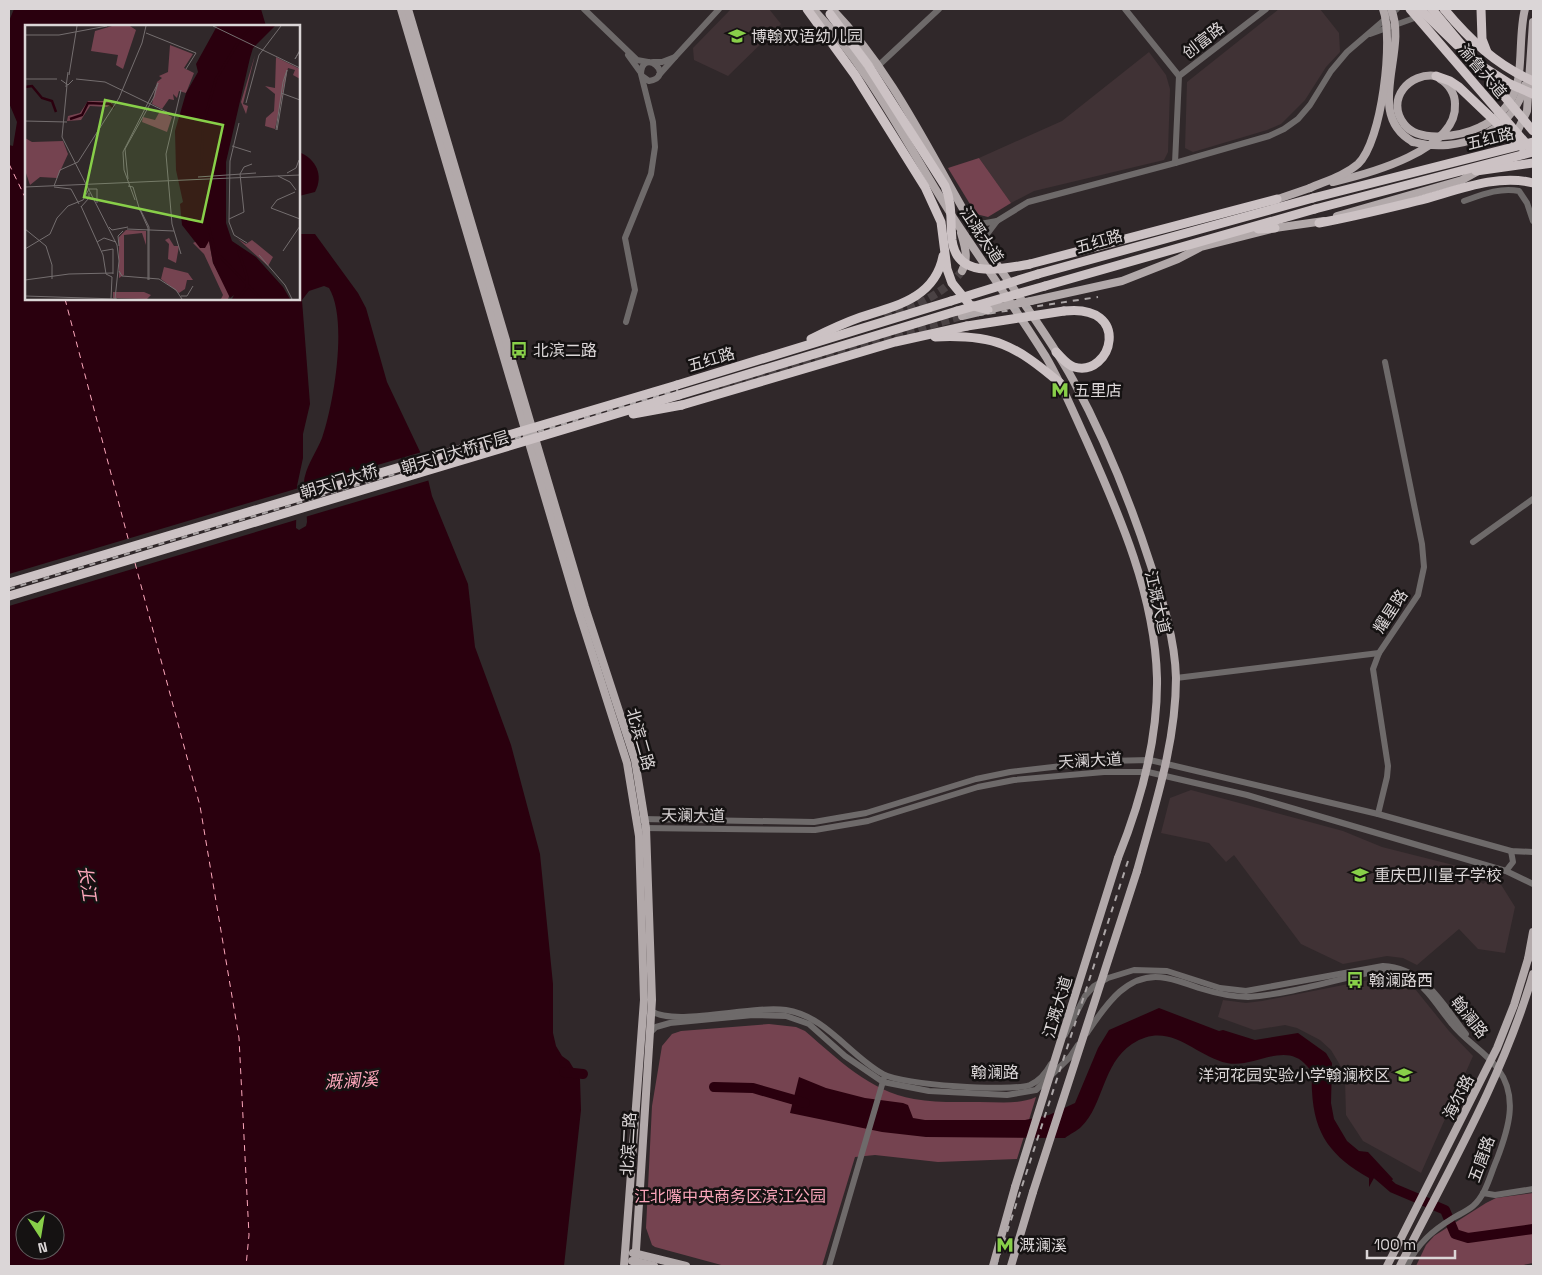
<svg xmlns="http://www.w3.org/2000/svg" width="1542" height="1275" font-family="'Space Grotesk','Noto Sans SC',sans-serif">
<rect width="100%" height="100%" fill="#30282a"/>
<g fill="#403235">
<polygon points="731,9 769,9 781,24 728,76 694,60 693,48"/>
<polygon points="1279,9 1320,9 1339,33 1340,52 1326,67 1305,100 1281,124 1267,130 1193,152 1185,148 1187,82"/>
<polygon points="1149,52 1166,75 1170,89 1168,152 1164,160 1034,191 1011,203 979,158 1062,121"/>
<polygon points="1191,790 1343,831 1382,847 1465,868 1483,884 1487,881 1500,883 1515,907 1505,953 1478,949 1459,929 1417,965 1403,958 1387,956 1343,964 1301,944 1234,855 1226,862 1209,843 1161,833 1170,798"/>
<polygon points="1384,977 1399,978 1411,984 1449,1031 1473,1056 1421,1173 1363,1141 1346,1115 1345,1080 1343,1070 1331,1050 1320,1040 1297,1028 1285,1025 1254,1030 1218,1017 1223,1000 1246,1003 1262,1001"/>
</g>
<g fill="#754350">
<polygon points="979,158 1011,203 988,217 976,214 948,168"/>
<path d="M769,1024L796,1027L805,1031C838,1059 869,1091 914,1099C935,1103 957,1102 979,1102C998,1102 1018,1105 1036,1097L1017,1159L938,1162L875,1155L855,1157L822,1266H725L655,1247L652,1245L646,1228L652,1106L662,1046L672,1034L681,1031Z"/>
<polygon points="1533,1193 1533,1263 1518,1266 1416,1266 1426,1245 1434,1236 1486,1203 1496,1198"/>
</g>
<g fill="#2a000e" fill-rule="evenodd">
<path d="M14,9H261L266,26H26V299H299V234H315L358,293L366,308L387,382L423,458L432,496L468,584L475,647L511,745L540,854L553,984V1033L556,1046L562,1056L569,1061L580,1079L581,1110L564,1266H9V145L13,146L17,122L9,103V21ZM324,286L329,288C348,319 334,403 322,438C317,451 308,463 305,476C302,484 307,511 307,522L306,526L299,530L296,528L297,486L303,458V434L310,404L302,300L309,291ZM25,1220H55V1250H25Z"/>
<path d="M299,152C316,159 324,175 315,192L299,196Z"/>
<path d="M1159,1008L1219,1031L1223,1030L1255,1040L1298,1033L1326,1053L1332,1063L1331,1103L1334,1119L1347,1141L1359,1151L1368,1152L1393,1179L1387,1187L1374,1178L1369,1187V1178C1332,1157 1314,1135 1312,1091C1311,1082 1314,1073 1307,1066C1285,1040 1254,1069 1227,1063C1194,1056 1170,1019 1132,1044C1102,1064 1104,1105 1081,1127C1077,1131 1070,1134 1065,1138L926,1137L882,1132L790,1113L799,1077L826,1088L865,1098L903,1103L908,1105L913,1118L925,1120H1025L1049,1115L1075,1103L1098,1048L1109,1030Z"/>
</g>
<g fill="#30282a">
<polygon points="422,452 430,480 305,517 302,487"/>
<polygon points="299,488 299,519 9,606 9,574"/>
</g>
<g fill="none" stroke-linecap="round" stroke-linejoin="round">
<g stroke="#2a000e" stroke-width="10">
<polyline points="564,1072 583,1074"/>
<polyline points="714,1087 753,1088 805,1103"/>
<polyline points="1378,1175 1393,1188 1445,1210 1455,1234 1468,1238 1533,1229"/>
</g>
<g stroke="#fca7bb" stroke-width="1" stroke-dasharray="6 5" stroke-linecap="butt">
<polyline points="9,164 26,199"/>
<polyline points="65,299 129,542"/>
<polyline points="135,563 200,806 239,1038 249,1235 246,1266"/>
</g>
<g stroke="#4a4244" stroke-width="8" stroke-dasharray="8 4" stroke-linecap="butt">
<path d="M885,317C912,308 944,294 962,271"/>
<polyline points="711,390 962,316"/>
</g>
<g stroke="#6e6a6a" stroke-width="6">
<polyline points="584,9 637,60 648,62"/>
<polyline points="1125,9 1179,76"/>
<polyline points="1370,34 1420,16"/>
<polyline points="628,55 641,73"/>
<polyline points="675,57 719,9"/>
<polyline points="653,62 662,62 675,57 659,75"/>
<polyline points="878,66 939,9"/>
<polyline points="1175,163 1179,76 1266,9"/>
<path d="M1464,201C1481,195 1500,187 1519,191L1527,203L1533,221"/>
<polyline points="969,215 980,224 997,221 982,241"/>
<polyline points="997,221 1028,202 1175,163 1269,136 1284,129 1298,119 1310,105 1331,71 1347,52 1397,9"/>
<path d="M626,322L635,290L625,238L651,174L655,147L653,122L641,74C642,46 677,76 649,81L642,76"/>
<polyline points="1473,542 1533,499"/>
<polyline points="1176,678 1379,653"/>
<polyline points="1378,814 1387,777 1388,766 1373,669 1379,653 1418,595 1424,567 1422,544 1385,362"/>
<polyline points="641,819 814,822 866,813 976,779 1010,772 1105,761 1150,760 1378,814 1511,851 1533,852"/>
<polyline points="642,828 815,830 868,821 978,787 1014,780 1104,772 1148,772 1247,795 1506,871 1533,884"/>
<polyline points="1506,871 1513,862 1511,851"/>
<path d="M651,1011C676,1027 751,1005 786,1010C826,1016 849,1055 883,1074C902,1085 1010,1092 1030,1085C1040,1081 1046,1073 1051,1064"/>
<path d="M1087,1033C1105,1006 1128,970 1166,978C1177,980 1188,984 1199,988C1215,993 1231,997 1248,997C1289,994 1331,981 1372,972C1417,967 1427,993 1452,1024C1465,1041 1486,1052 1498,1069C1519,1097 1508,1130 1497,1159C1490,1175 1486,1195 1473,1206C1467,1211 1460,1214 1453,1218C1432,1231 1418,1243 1407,1266"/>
<polyline points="649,1034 656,1027 670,1023 753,1015 786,1016 809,1024 845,1056 883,1082 929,1091 1007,1095 1036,1090 1070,1057 1078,1045"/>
<path d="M1065,1035L1085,996L1094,986L1108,978L1134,970L1167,971L1220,988L1246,991L1383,966C1425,968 1442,1004 1466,1034"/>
<polyline points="1483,1193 1495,1195 1533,1189"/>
<polyline points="829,1266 884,1078"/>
</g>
<g stroke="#b2a9aa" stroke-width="8">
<polyline points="401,9 578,609 627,763 639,836 644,1000 624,1266"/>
<polyline points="408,9 585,607 635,760 646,828 652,1000 635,1266"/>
<path d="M813,9C872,71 910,151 956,222C986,267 1017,311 1046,357C1062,384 1074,414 1087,442C1120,516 1155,596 1157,678C1158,740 1141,801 1118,858"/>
<path d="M832,9C897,76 935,165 983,243C1012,289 1047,332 1073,380C1105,439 1130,501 1151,566C1163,602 1175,639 1176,678C1176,744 1154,808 1137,871"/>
<path d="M1436,76C1410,72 1385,99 1404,124C1419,144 1461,136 1480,127C1494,121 1506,109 1513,96C1524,74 1518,35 1525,9"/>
<polyline points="1515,136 1527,111 1533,22"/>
<path d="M1413,142C1458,154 1513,133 1525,85"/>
<polyline points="1272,201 1310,188"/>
<polyline points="1337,216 1462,180 1480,170"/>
<path d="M961,233C965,247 969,258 962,271"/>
<polyline points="1031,301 1122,281 1178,259 1201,247 1275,228 1324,221"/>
<polyline points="962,316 1000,307"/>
<polyline points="1528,959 1533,932"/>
<polyline points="633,1253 686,1266"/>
<polyline points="632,1261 654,1266"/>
<polyline points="993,1266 1015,1187"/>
<polyline points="1011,1266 1033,1192"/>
</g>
<g stroke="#ccc2c4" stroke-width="9">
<polyline points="807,9 855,75 925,187 941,222 947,269 952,283 970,305 988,310"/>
<path d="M1319,223C1352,217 1384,209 1417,201C1453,192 1496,173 1533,183"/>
<polyline points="1258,229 1275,228"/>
<polyline points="1030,264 1277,199"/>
<polyline points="1038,274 1313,198"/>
<polyline points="1045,286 1315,209"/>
<path d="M935,337C995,334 1015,345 1060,383"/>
<path d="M811,339C827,331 844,323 861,317C896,306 935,298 943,256"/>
<path d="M1056,352C1062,358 1067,365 1074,367C1112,378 1133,303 1064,311"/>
<polyline points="677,385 951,301"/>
<polyline points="679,395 957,311"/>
<polyline points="682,405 895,342 967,326"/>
</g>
<g stroke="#ada7a8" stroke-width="2" stroke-dasharray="6 6" stroke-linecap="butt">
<polyline points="966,317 1098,297"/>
<polyline points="9,589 678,390"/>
<polyline points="996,1266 1128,861"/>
</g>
<g stroke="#b2a9aa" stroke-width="8">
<path d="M1391,9C1409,51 1363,114 1413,142"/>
<path d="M1333,182C1368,174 1458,150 1455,104C1455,94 1449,84 1440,79"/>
<path d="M1310,188C1326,181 1344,176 1358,164C1382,142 1394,38 1383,9"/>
<polyline points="1000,307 1031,301"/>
<polyline points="1015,1187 1118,858"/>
<polyline points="1033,1192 1137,871"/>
<polyline points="1387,1266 1497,1048 1514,1005 1528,959"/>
<path d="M1400,1266C1448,1171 1503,1077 1533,974"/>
</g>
<g stroke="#ccc2c4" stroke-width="9">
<polyline points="1410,9 1529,147"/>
<polyline points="1420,9 1457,45"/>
<polyline points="1432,9 1533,131"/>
<path d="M1444,9C1469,39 1496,65 1533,81"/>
<polyline points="1481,9 1482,39 1487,52"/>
<path d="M830,14L868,65L945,186C953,205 950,220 952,240C957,280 1002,269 1030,264"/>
<polyline points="1485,68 1510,84 1533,94"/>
<polyline points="1436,76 1450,81 1459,87 1522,147"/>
<polyline points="1476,171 1533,163"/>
<polyline points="1313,198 1533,142"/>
<polyline points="1315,209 1533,152"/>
<polyline points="951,301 1038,274"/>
<polyline points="957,311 1045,286"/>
<polyline points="967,326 1064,311"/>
<polyline points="633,414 682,405"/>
<polyline points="9,583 677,385"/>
<polyline points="9,596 679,395"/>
</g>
</g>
<defs>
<g id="school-bare" transform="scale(1.35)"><path d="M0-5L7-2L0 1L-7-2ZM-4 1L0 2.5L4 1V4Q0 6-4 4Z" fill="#88cf49" stroke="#151212" stroke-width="2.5" paint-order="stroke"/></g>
<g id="bus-bare" transform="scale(1.35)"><path d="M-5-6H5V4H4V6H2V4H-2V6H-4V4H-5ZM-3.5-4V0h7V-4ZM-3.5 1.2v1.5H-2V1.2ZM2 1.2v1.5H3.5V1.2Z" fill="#88cf49" stroke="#151212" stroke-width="2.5" paint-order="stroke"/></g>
<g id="metro-bare" transform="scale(1.35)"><path d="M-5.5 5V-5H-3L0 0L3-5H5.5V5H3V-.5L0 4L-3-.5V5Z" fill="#88cf49" stroke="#151212" stroke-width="2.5" paint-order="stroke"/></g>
</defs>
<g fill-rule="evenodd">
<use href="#school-bare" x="737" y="36"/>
<use href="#bus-bare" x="519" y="350"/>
<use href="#metro-bare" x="1060" y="390"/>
<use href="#school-bare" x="1360" y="875"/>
<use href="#bus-bare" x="1355" y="980"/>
<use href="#school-bare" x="1404" y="1075"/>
<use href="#metro-bare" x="1005" y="1245"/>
</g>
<g text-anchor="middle" stroke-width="5" stroke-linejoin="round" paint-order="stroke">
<g font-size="16" fill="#dbd6d7" stroke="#151212" text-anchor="start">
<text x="751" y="42">博翰双语幼儿园</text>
<text x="533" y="356">北滨二路</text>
<text x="1074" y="396">五里店</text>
<text x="1374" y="881">重庆巴川量子学校</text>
<text x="1369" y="986">翰澜路西</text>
<text x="1390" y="1081" text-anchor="end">洋河花园实验小学翰澜校区</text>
<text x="1019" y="1251">溉澜溪</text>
</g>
<g font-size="16" fill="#dbd6d7" stroke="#151212">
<text transform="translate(1203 40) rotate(-38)" y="6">创富路</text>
<text transform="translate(1483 71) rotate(50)" y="6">渝鲁大道</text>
<text transform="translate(1490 138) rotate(-14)" y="6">五红路</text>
<text transform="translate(982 235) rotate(56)" y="6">江溉大道</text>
<text transform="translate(1099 241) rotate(-16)" y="6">五红路</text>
<text transform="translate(711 359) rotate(-17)" y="6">五红路</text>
<text transform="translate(455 452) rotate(-17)" y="6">朝天门大桥下层</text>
<text transform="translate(339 481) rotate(-17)" y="6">朝天门大桥</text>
<text transform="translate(1158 602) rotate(77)" y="6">江溉大道</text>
<text transform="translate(1390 611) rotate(-57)" y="6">耀星路</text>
<text transform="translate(641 739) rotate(74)" y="6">北滨二路</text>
<text transform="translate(1090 760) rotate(-3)" y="6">天澜大道</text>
<text transform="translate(693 815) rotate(1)" y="6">天澜大道</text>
<text transform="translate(1057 1007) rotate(-73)" y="6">江溉大道</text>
<text transform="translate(1470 1017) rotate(51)" y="6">翰澜路</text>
<text x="995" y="1078">翰澜路</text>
<text transform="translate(1458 1097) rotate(-63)" y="6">海尔路</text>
<text transform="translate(628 1144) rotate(-87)" y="6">北滨二路</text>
<text transform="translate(1481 1159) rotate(-70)" y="6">五唐路</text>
</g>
<g font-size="16" fill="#fba6bb" stroke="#151212">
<text x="730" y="1202">江北嘴中央商务区滨江公园</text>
</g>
<g font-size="18" font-style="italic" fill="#fca7bb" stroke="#151212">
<text transform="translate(87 883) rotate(81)" y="6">长江</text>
<text transform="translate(351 1081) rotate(-4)" y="6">溉澜溪</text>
</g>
</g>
<g transform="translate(25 25)">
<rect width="275" height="275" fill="#30282a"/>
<path d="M87,1H105L111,5L98,44L91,40L93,30L66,26L70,6ZM145,20L168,29L159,43L169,48L161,68L154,66L152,73L148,69L149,75L144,74L137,84L127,79L132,57L137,53L134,51L143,47ZM230,30L218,79L223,81L221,89L216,77ZM251,32L275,44V54L268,50L270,45L263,43L250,104L240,101L241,93L249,86L250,69L240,61L250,63ZM63,76H90L82,82L65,81L56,95L42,96L43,91L55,88ZM135,86L147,92L142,107L117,97L118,92L130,95ZM0,113L7,117L38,116L43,129L32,153L15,152L5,160L0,145ZM101,205L121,206V220L117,208L99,210V250L94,253V212ZM144,213L149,221H154L151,238L143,234L144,219L140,215ZM213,214L221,219L227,215L248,232L243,241ZM172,216H184L188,238L205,269L203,274H196L198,270L179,229L168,218ZM139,242L163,248L168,255H162L160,264L154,268L136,254ZM88,267H119L126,270L122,274L88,273Z" fill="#754350"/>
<path d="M192,1H250L228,23L225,33L201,137V198L207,216L231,232L258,262L265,274H207L209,270L205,273L188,238L184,216L180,223H175L157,200L155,179L158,177L151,145L150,106L161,68L173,47L171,39Z" fill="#2a000e"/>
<path fill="none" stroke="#2a000e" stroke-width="2.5" d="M216,13L228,1M0,62L7,61L17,73L27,76L31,87M45,94L57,90L63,78L85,79L89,83M176,151L178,99L191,54L214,16M176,155L177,177L190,226L236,274M212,221L222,252V262L213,274"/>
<path fill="none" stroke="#746e6f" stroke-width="1" d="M188,1L275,43M121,8L171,28L161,44M0,10H34L82,1M275,25L270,34L275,26M44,50L52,1M0,54H32M51,54L80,57L150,91M36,55L43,60L48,55M42,60L37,112L92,220L94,236L90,274M41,62L43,47M156,65L141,129L147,199L156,229M256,68L275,75M221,78L234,30L256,1M0,96L42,97M214,98L205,136L204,197L209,210L222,218M251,105L258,57L262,45L252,105M207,121L226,127M262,148L271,143L274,135M253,151L265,157L271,165M173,152L231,148M103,154L100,124L129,72L133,58L98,127L99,145L110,175M29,161L35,145L53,137L94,73L117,18L121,1M103,161L108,162L115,186M0,162L275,150M29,162L46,164L54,179M270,167L252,175L246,183L275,194M56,181L78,230L81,249L87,252L86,274M56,182L64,173V168M115,184L124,202V255M115,185L123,203V255M204,194L219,187L215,149L219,142L227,139M84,202L87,205L103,202M0,204L21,221L27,240V254M102,204L149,206M72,217L79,213L91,217M94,221L93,211L98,206M0,224L25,209L32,193L43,181L58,175L64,164H72V178M77,226L88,224V249M258,226L275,201M234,230L260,260L267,274M94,246L97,251L134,254L151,265L157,274M0,255L44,249L88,248M0,271L92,274M156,271H162L168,261"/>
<path fill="#88cf49" fill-opacity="0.15" stroke="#88cf49" stroke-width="2.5" d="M80,75L198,100L177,197L59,172Z"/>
<rect width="275" height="275" fill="none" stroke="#dbd6d7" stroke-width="2.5"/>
</g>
<rect width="1542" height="1275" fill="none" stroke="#dbd6d7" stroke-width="20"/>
<g transform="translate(40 1235) rotate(168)"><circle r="24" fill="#151212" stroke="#646061"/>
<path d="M0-4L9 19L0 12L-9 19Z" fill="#88cf49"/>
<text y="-8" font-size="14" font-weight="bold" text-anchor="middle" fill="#dbd6d7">N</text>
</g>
<path d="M1367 1250v8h88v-8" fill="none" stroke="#dbd6d7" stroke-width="2.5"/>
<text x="1374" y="1250" font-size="15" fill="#dbd6d7" stroke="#151212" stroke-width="4" paint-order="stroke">100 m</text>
</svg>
